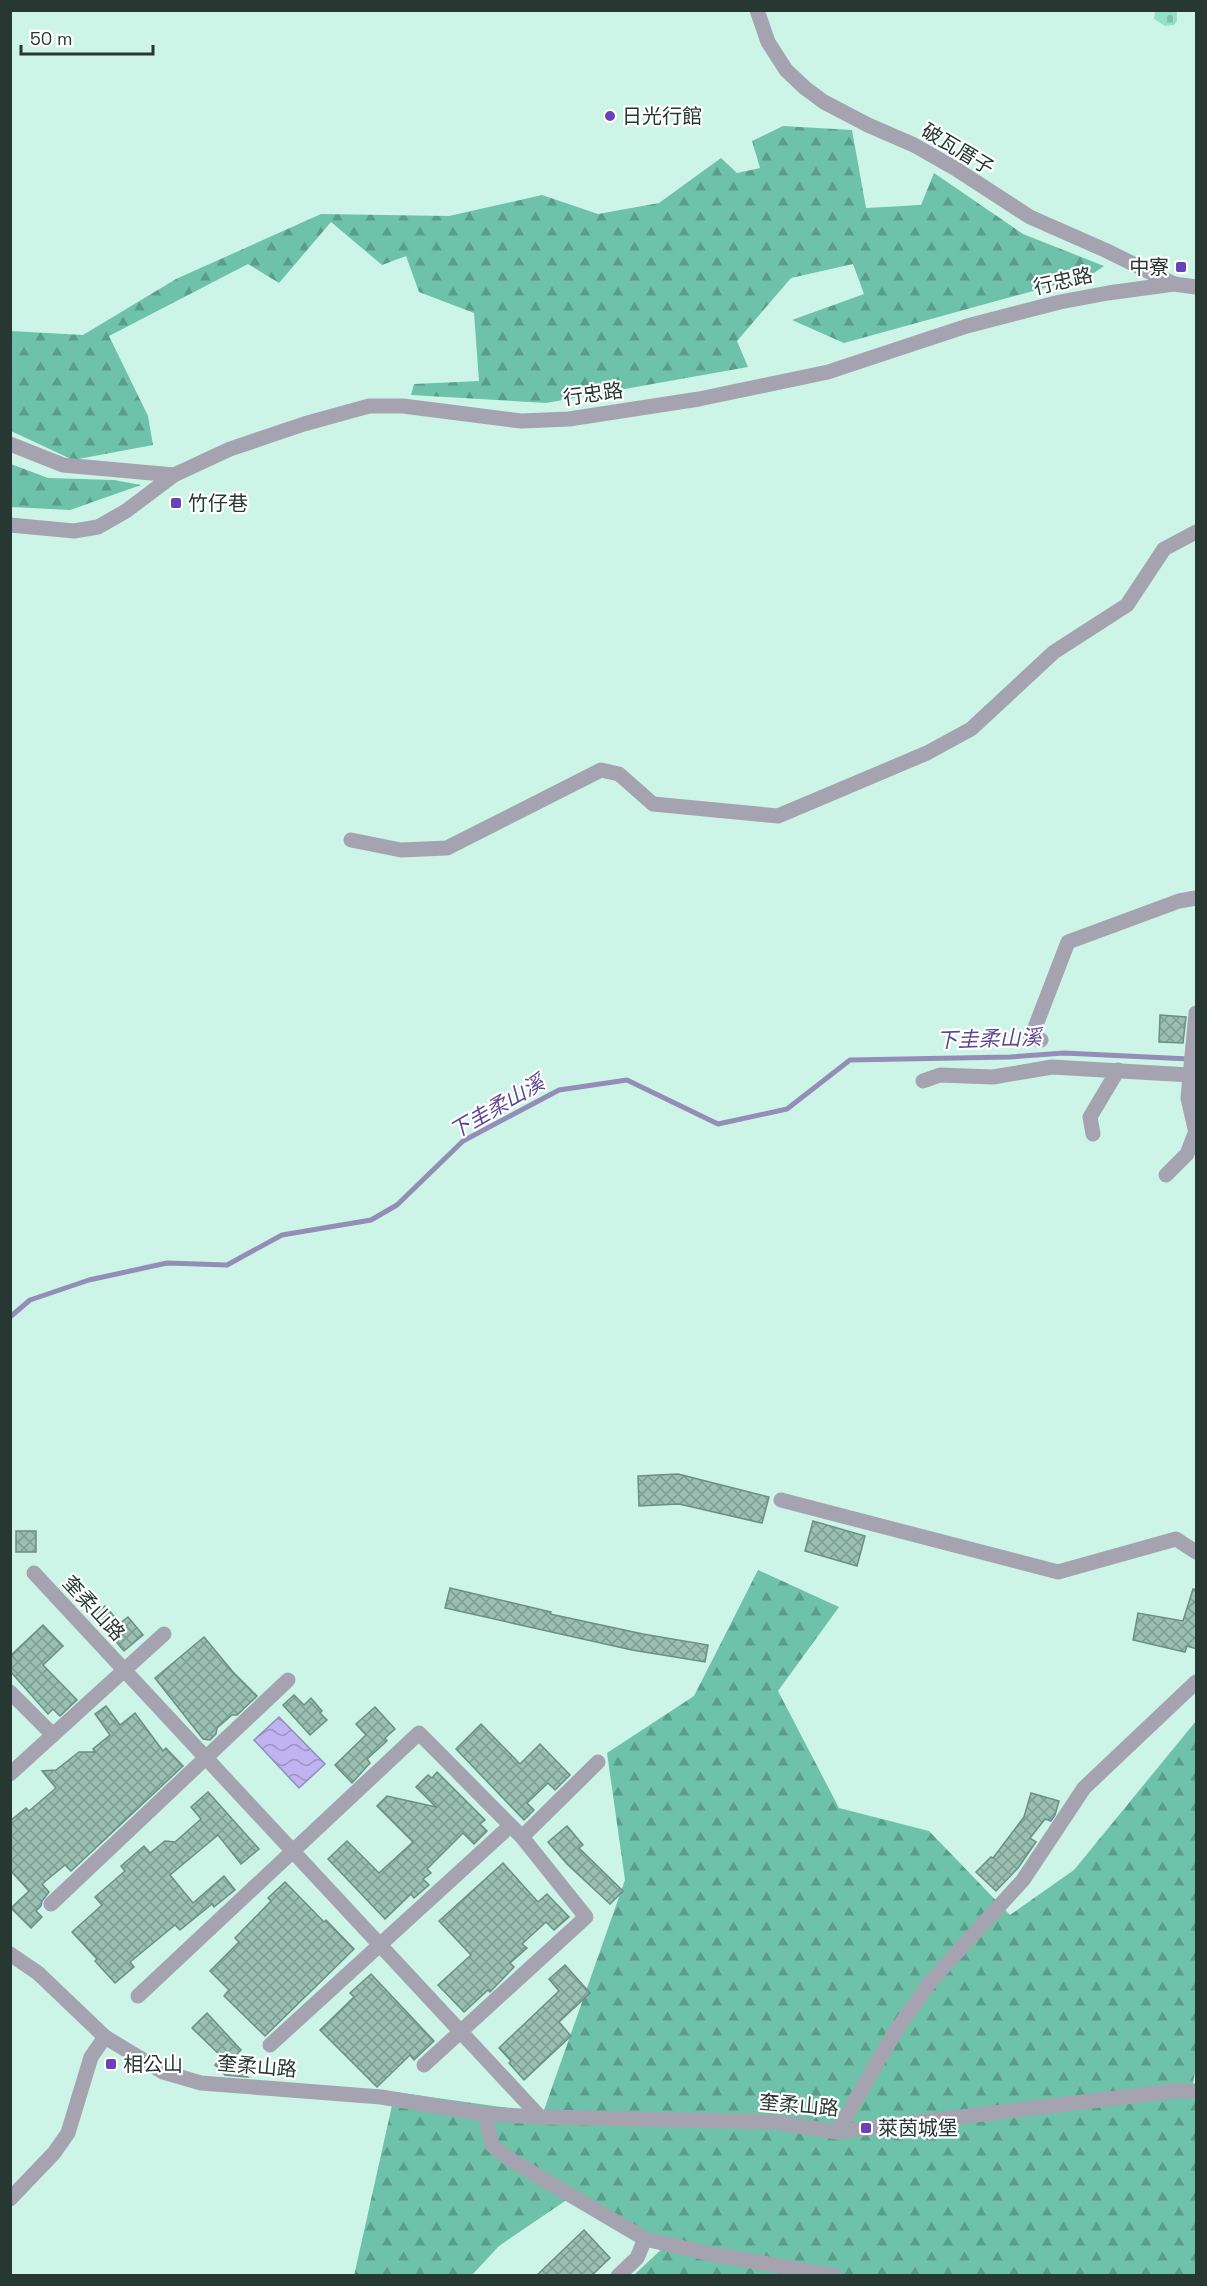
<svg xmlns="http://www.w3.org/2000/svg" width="1207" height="2286" font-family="'Space Grotesk','Noto Sans TC',sans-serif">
<defs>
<pattern id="forest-firs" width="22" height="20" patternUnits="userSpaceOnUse" patternTransform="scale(1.5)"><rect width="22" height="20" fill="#6dc2a9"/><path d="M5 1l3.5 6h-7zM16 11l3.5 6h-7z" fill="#5a9e8a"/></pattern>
<pattern id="cemetery-stones" width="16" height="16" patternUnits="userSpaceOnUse" patternTransform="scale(1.5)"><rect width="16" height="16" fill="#91e2c9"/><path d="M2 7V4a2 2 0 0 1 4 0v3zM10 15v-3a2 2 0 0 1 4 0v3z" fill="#7dc2ad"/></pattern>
<pattern id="water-waves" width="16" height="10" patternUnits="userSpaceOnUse" patternTransform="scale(1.5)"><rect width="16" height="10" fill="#c1b2f2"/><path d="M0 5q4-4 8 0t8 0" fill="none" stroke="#9d92c5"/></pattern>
<pattern id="building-cross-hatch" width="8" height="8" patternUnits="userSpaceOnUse" patternTransform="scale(1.5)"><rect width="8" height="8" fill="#99c0b3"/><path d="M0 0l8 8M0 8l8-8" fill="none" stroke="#7d9d92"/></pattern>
</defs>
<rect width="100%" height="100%" fill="#cdf5e7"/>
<g fill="url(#forest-firs)">
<polygon points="783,126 852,130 866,208 921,205 934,173 1023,234 1104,266 1091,275 844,343 792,320 864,294 853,264 791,278 737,341 748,367 546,403 411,395 414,384 479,381 474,313 419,292 406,256 382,265 331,222 279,283 248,264 109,336 148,416 153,445 73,460 11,431 11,331 83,335 176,279 321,214 449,216 542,195 598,214 659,203 721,158 737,173 760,168 752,141"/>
<polygon points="11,464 48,478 114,480 141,485 70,510 11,507"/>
<polygon points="758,1570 839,1607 778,1691 839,1808 929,1831 1010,1915 1074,1870 1196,1721 1196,2065 1191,2097 1196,2098 1196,2275 634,2275 666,2245 568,2199 499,2246 472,2275 354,2276 395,2092 543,2113 625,1880 607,1753 694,1696"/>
</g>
<polygon fill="url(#cemetery-stones)" points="1155,11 1177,11 1177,21 1174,25 1165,26 1154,19"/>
<polygon fill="url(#water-waves)" stroke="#938db8" stroke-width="1.5" points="279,1717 325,1764 299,1788 254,1740"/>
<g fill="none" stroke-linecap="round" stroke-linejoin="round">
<polyline stroke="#938db8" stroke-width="5" points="10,1317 30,1300 89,1280 167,1263 227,1265 282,1235 371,1220 397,1205 463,1141 559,1090 627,1080 718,1124 787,1109 850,1060 1010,1057 1064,1053 1189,1059"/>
</g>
<g fill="url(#building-cross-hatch)" stroke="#6a8f83" stroke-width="1.5">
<polygon points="1160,1015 1186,1017 1183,1043 1159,1042"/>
<polygon points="678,1474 769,1497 762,1523 679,1504 639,1506 638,1476"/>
<polygon points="813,1521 865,1536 857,1566 805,1551"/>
<rect x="16" y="1531" width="20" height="21"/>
<polygon points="450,1588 551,1612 550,1614 643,1634 708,1645 705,1662 632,1650 445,1608"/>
<polygon points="1193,1589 1197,1590 1197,1649 1187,1646 1185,1652 1133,1640 1138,1613 1183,1621"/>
<polygon points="105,1606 120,1623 128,1617 143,1635 124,1651 93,1615"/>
<polygon points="43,1625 63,1646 43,1665 77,1700 60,1716 53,1709 48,1714 10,1671 10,1656"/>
<polygon points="204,1637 233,1672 257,1696 237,1715 232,1715 217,1728 216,1734 210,1740 203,1739 155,1678"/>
<polygon points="294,1695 304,1705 311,1698 322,1711 320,1713 327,1720 310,1735 283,1705"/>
<polygon points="106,1706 120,1725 135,1713 163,1751 166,1748 183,1766 71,1871 65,1865 42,1884 49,1892 42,1901 41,1906 36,1911 42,1917 31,1928 11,1908 29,1891 10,1870 10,1821 26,1808 29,1811 56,1788 42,1771 56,1770 79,1752 95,1752 93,1749 110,1735 95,1714"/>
<polygon points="375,1707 395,1729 385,1738 387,1741 367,1759 370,1763 352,1783 335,1765 366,1735 356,1724"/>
<polygon points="481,1724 520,1764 540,1744 570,1775 555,1790 548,1783 527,1803 534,1810 524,1820 456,1749"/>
<polygon points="437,1772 485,1820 480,1824 487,1831 474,1844 463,1833 427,1869 431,1873 423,1879 429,1885 414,1898 411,1894 385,1919 328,1859 347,1841 379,1873 413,1842 377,1806 387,1796 436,1807 416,1787 428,1775 432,1778"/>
<polygon points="208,1792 259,1849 241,1864 218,1835 170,1875 193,1903 224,1876 235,1890 214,1907 212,1904 180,1930 175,1925 130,1962 134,1967 115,1983 95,1961 97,1959 72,1932 102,1905 95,1897 125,1871 121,1866 144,1846 150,1853 165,1841 175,1842 201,1819 191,1807"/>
<polygon points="1031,1793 1059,1801 1055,1815 1051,1821 1045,1819 1030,1838 1036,1842 1018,1868 996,1891 976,1872 991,1857 993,1858 1024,1817"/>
<polygon points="567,1826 583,1845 579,1848 623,1891 610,1904 567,1864 548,1842"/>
<polygon points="503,1863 538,1902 547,1894 569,1917 554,1930 546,1922 522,1944 527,1948 510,1963 514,1967 490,1992 488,1990 464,2012 438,1985 471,1955 439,1921"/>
<polygon points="285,1882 324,1922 326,1920 354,1949 265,2036 224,1996 229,1990 210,1971 239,1942 235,1938 271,1901 268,1898"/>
<polygon points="565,1965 590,1993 559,2022 571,2036 524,2080 509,2063 511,2061 499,2048 559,1991 549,1979"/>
<polygon points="371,1974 434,2041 414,2060 410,2055 377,2087 320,2030 354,1997 350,1993"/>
<polygon points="207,2013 241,2050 233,2058 248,2077 225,2075 215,2065 222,2057 192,2028"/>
<polygon points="584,2230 610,2258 591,2276 536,2276"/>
</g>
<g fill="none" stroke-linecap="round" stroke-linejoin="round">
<g stroke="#a6a3b1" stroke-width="15">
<polyline points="757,10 768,42 786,70 805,88 824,102 868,125 914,145 956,169 1030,217 1105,250 1174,284"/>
<polyline points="10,444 63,465 174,475"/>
<polyline points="10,525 74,531 98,527 126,511 174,475 230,449 304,424 369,406 403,406 521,421 569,419 699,399 828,372 967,326 1060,302 1108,293 1174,284 1196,287"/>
<polyline points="351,840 401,850 447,848 601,770 619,774 653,804 778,816 927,753 971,729 1054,652 1127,605 1164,549 1196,532"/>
<polyline points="1196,1013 1188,1098 1196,1133"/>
<polyline points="1041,1040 1031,1038 1068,942 1179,901 1196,898"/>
<polyline points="923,1081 940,1075 993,1077 1052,1067 1190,1075"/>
<polyline points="1093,1134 1090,1117 1118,1070"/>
<polyline points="1166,1175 1187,1154 1196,1131"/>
<polyline points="781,1500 1058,1572 1176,1539 1196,1552"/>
<polyline points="34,1573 540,2117"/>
<polyline points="10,1692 53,1735"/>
<polyline points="10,1774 164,1634"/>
<polyline points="522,1837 598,1762"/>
<polyline points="51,1904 288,1680"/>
<polyline points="10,1954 38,1973 105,2037 163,2072 201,2083 381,2097 485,2114 540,2117 775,2122 837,2132 1174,2091 1196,2091"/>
<polyline points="138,1996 419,1733 522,1837 586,1917 424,2065"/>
<polyline points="270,2045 510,1826"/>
<polyline points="485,2114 492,2145 509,2159 645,2239 706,2253 835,2276"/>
<polyline points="837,2132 893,2035 930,1982 1023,1880 1084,1788 1196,1682"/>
<polyline points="10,2199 54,2153 68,2133 91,2057 105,2037"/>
<polyline points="618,2276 637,2258 645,2239"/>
</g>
</g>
<g fill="#6a41b9" stroke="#fff" stroke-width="2">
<circle cx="610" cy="116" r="6"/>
<rect x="1175" y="261" width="12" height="12" rx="3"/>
<rect x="170" y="497" width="12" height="12" rx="3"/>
<rect x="105" y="2058" width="12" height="12" rx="3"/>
<rect x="860" y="2122" width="12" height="12" rx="3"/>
</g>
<g text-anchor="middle" stroke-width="4.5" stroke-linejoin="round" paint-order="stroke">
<g font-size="20" fill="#273732" stroke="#fff" text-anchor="start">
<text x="622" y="123">日光行館</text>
<text x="1169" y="274" text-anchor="end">中寮</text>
<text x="188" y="510">竹仔巷</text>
<text x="123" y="2071">相公山</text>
<text x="878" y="2135">萊茵城堡</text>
</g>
<g font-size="20" fill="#273732" stroke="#fff">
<text transform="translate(958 149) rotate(31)" y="7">破瓦厝子</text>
<text transform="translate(1063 281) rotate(-13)" y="7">行忠路</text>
<text transform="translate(593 394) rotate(-8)" y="7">行忠路</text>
<text transform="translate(94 1608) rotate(47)" y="7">奎柔山路</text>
<text transform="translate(257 2066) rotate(5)" y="7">奎柔山路</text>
<text transform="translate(799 2105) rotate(5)" y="7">奎柔山路</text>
</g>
<g font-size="21" font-style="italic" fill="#5d4793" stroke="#fff">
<text transform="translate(989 1039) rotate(-2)" y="7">下圭柔山溪</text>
<text transform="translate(497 1107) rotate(-30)" y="7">下圭柔山溪</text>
</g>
</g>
<rect width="1207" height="2286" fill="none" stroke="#273732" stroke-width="24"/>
<path d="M21 45v9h132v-9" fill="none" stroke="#273732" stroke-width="3"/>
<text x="30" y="45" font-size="18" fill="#273732" stroke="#ffffff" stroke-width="4.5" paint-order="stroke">50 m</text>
</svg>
